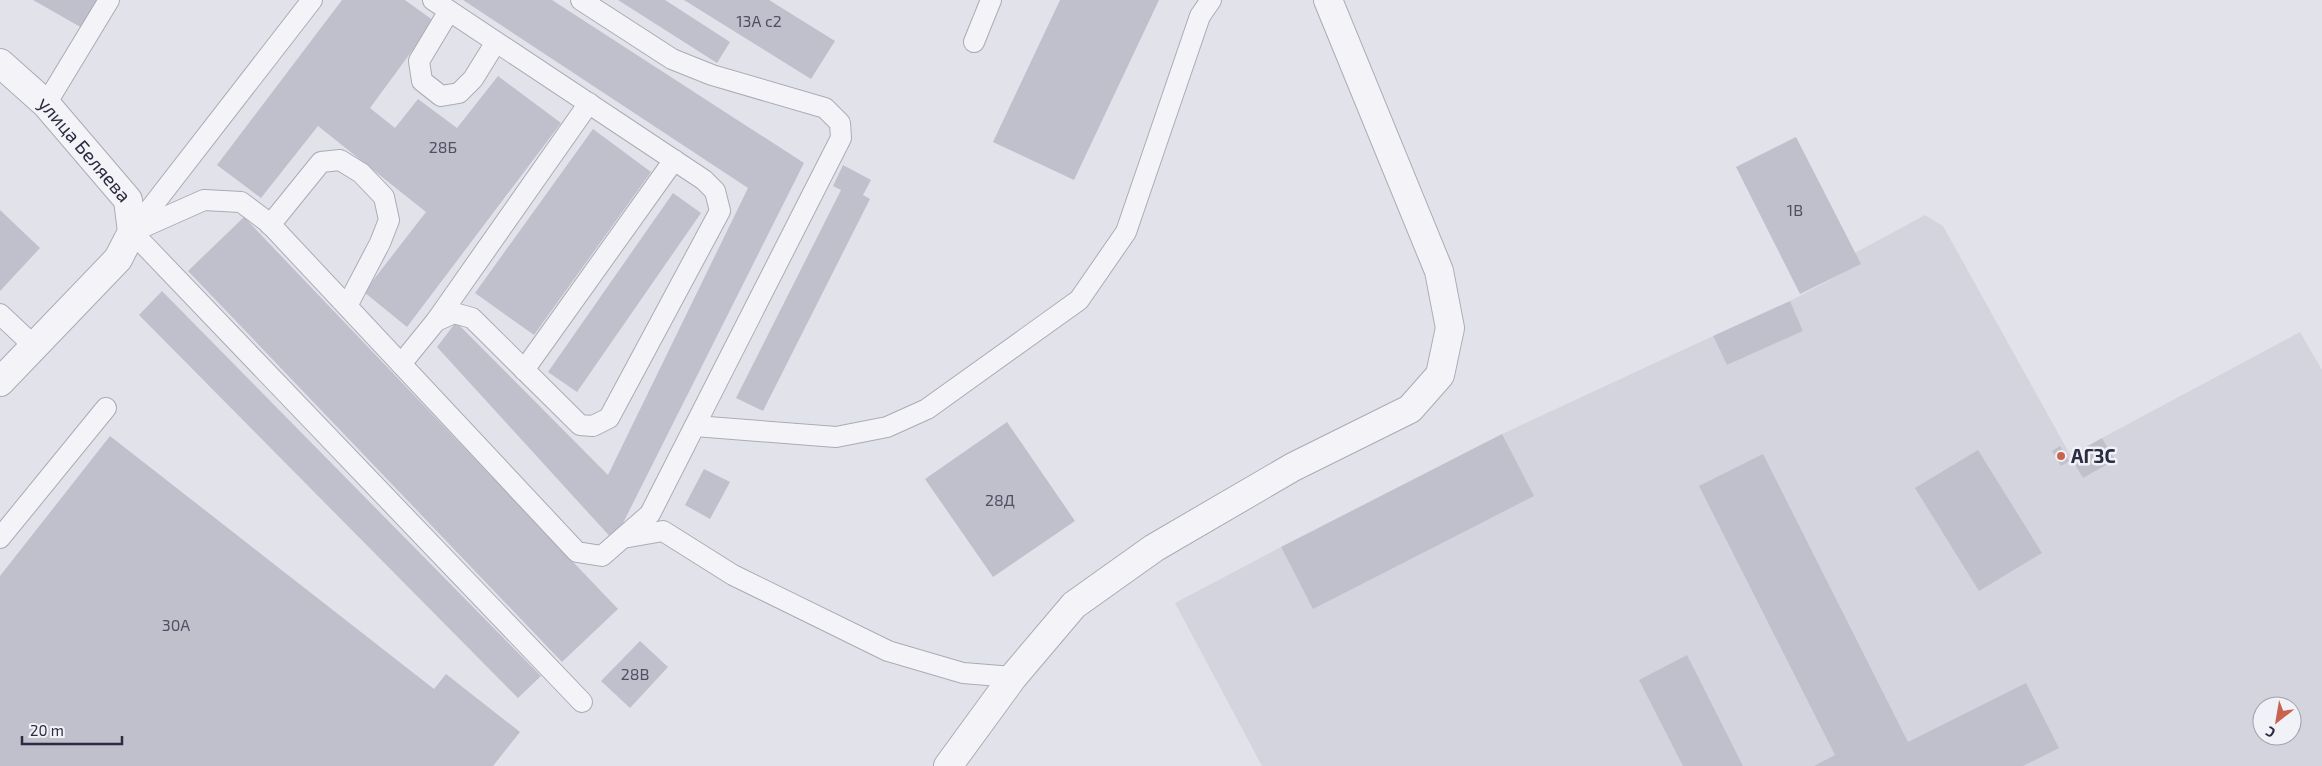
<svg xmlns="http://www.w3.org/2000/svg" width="2322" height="766" font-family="'Exo 2',sans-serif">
<rect width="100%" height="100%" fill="#e2e2ea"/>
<path fill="#d4d4de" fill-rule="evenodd" d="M1925,215L1943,226L2083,478L2114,460L2102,438L2300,332L2322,370V766H1262L1175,603L1281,547L1313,608L1502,434L1713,336L1727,365L1803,331L1790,301L1860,264L1855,253ZM2262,706H2292V736H2262Z"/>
<g fill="#bfc0cc">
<polygon points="33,0 101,0 84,29"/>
<polygon points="342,0 405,0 434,21 370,108 395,128 418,99 457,128 498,76 561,123 407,327 364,292 426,212 318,126 261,198 217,165"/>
<polygon points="463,0 552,0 804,163 614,541 437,347 456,322 608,475 748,188"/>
<polygon points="618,0 665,0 730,42 717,63"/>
<polygon points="684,0 769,0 835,41 811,79"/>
<polygon points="1060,0 1159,0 1074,180 993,142"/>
<polygon points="593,129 651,172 534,335 475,293"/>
<polygon points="1796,137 1861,264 1800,294 1736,167"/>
<polygon points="843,165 871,180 863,195 870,199 763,411 736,398 841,190 833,186"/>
<polygon points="673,193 701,213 577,392 548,372"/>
<polygon points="0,210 40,248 0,291"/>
<polygon points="244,217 618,609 562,662 188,271"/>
<polygon points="162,291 541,676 518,698 139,315"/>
<polygon points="1790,301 1803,331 1727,365 1713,336"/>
<polygon points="1007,422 1075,521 993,577 925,479"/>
<polygon points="1502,434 1534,496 1313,609 1281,547"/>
<polygon points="110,436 434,689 446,674 520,732 493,766 0,766 0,576"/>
<polygon points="2102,438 2115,460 2083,478 2070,456"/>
<polygon points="2060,446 2069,461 2061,466 2052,451"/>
<polygon points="1978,450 2042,553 1979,591 1915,488"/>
<polygon points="1763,454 1908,742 2026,683 2059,748 2023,766 1814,766 1835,755 1699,486"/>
<polygon points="704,469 730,482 710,519 685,505"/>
<polygon points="640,641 668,667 630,708 601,681"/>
<polygon points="1687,655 1743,766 1683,766 1639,680"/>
</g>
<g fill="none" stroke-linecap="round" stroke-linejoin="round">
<g stroke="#ababb7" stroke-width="22">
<g id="lane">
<polyline points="449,11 419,61 422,81 441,96 459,93 473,79 496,42"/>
<polyline points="974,42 991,0"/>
<polyline points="46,104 109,0"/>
<polyline points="270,225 321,162 340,160 361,173 384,197 389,220 380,243 347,306"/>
<polyline points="133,231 312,0"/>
<polyline points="132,232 204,200 241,202 269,223 577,552 602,556 650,514 841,138 840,123 825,108 712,75 672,59 581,0"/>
<polyline points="132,232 582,702"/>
<polyline points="0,314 35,347"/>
<polyline points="436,321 589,103"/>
<polyline points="401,364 436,321 454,313 472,318 580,425 593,426 609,418 720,211 715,191 704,180 433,0"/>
<polyline points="524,370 674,160"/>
<polyline points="695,426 836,437 887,427 927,409 1079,300 1126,232 1200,16 1211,0"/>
<polyline points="0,538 106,408"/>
<polyline points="623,538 663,531 733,575 888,651 963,673 1013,677"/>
</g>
</g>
<g stroke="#ababb7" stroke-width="30">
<g id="street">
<path id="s1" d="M0,63L46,104L128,200L132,232L118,259L0,382"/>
<polyline points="948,766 1013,677 1074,605 1154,548 1293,467 1410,409 1440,375 1450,328 1439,271 1328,0"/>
</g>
</g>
<use href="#lane" stroke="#f4f4f8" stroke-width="20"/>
<use href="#street" stroke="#f4f4f8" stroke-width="28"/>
</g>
<circle fill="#c9634d" stroke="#f1f2f7" stroke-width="2" cx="2061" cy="456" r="5"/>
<g text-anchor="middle" stroke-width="5" stroke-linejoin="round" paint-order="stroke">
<g font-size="16" fill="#505064">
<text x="759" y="27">13А с2</text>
<text x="443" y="153">28Б</text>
<text x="1795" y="216">1В</text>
<text x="1000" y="506">28Д</text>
<text x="176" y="631">30А</text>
<text x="635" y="680">28В</text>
</g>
<g font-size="19" fill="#2b2b41" stroke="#f1f2f7">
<text dy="7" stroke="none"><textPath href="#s1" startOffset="121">улица Беляева</textPath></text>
</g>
<g font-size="19" font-weight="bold" fill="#2b2b41" stroke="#f1f2f7" text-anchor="start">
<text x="2071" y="463">АГЗС</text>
</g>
</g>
<g transform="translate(2277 721) rotate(211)"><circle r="24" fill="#f1f2f7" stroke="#a2a2ae"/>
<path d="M0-4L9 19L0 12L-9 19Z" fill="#c9634d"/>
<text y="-8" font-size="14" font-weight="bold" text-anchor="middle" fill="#2b2b41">С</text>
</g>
<path d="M22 736v8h100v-8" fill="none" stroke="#2b2b41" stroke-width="2.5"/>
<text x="30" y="736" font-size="15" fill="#2b2b41" stroke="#f1f2f7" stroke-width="4" paint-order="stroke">20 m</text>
</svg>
